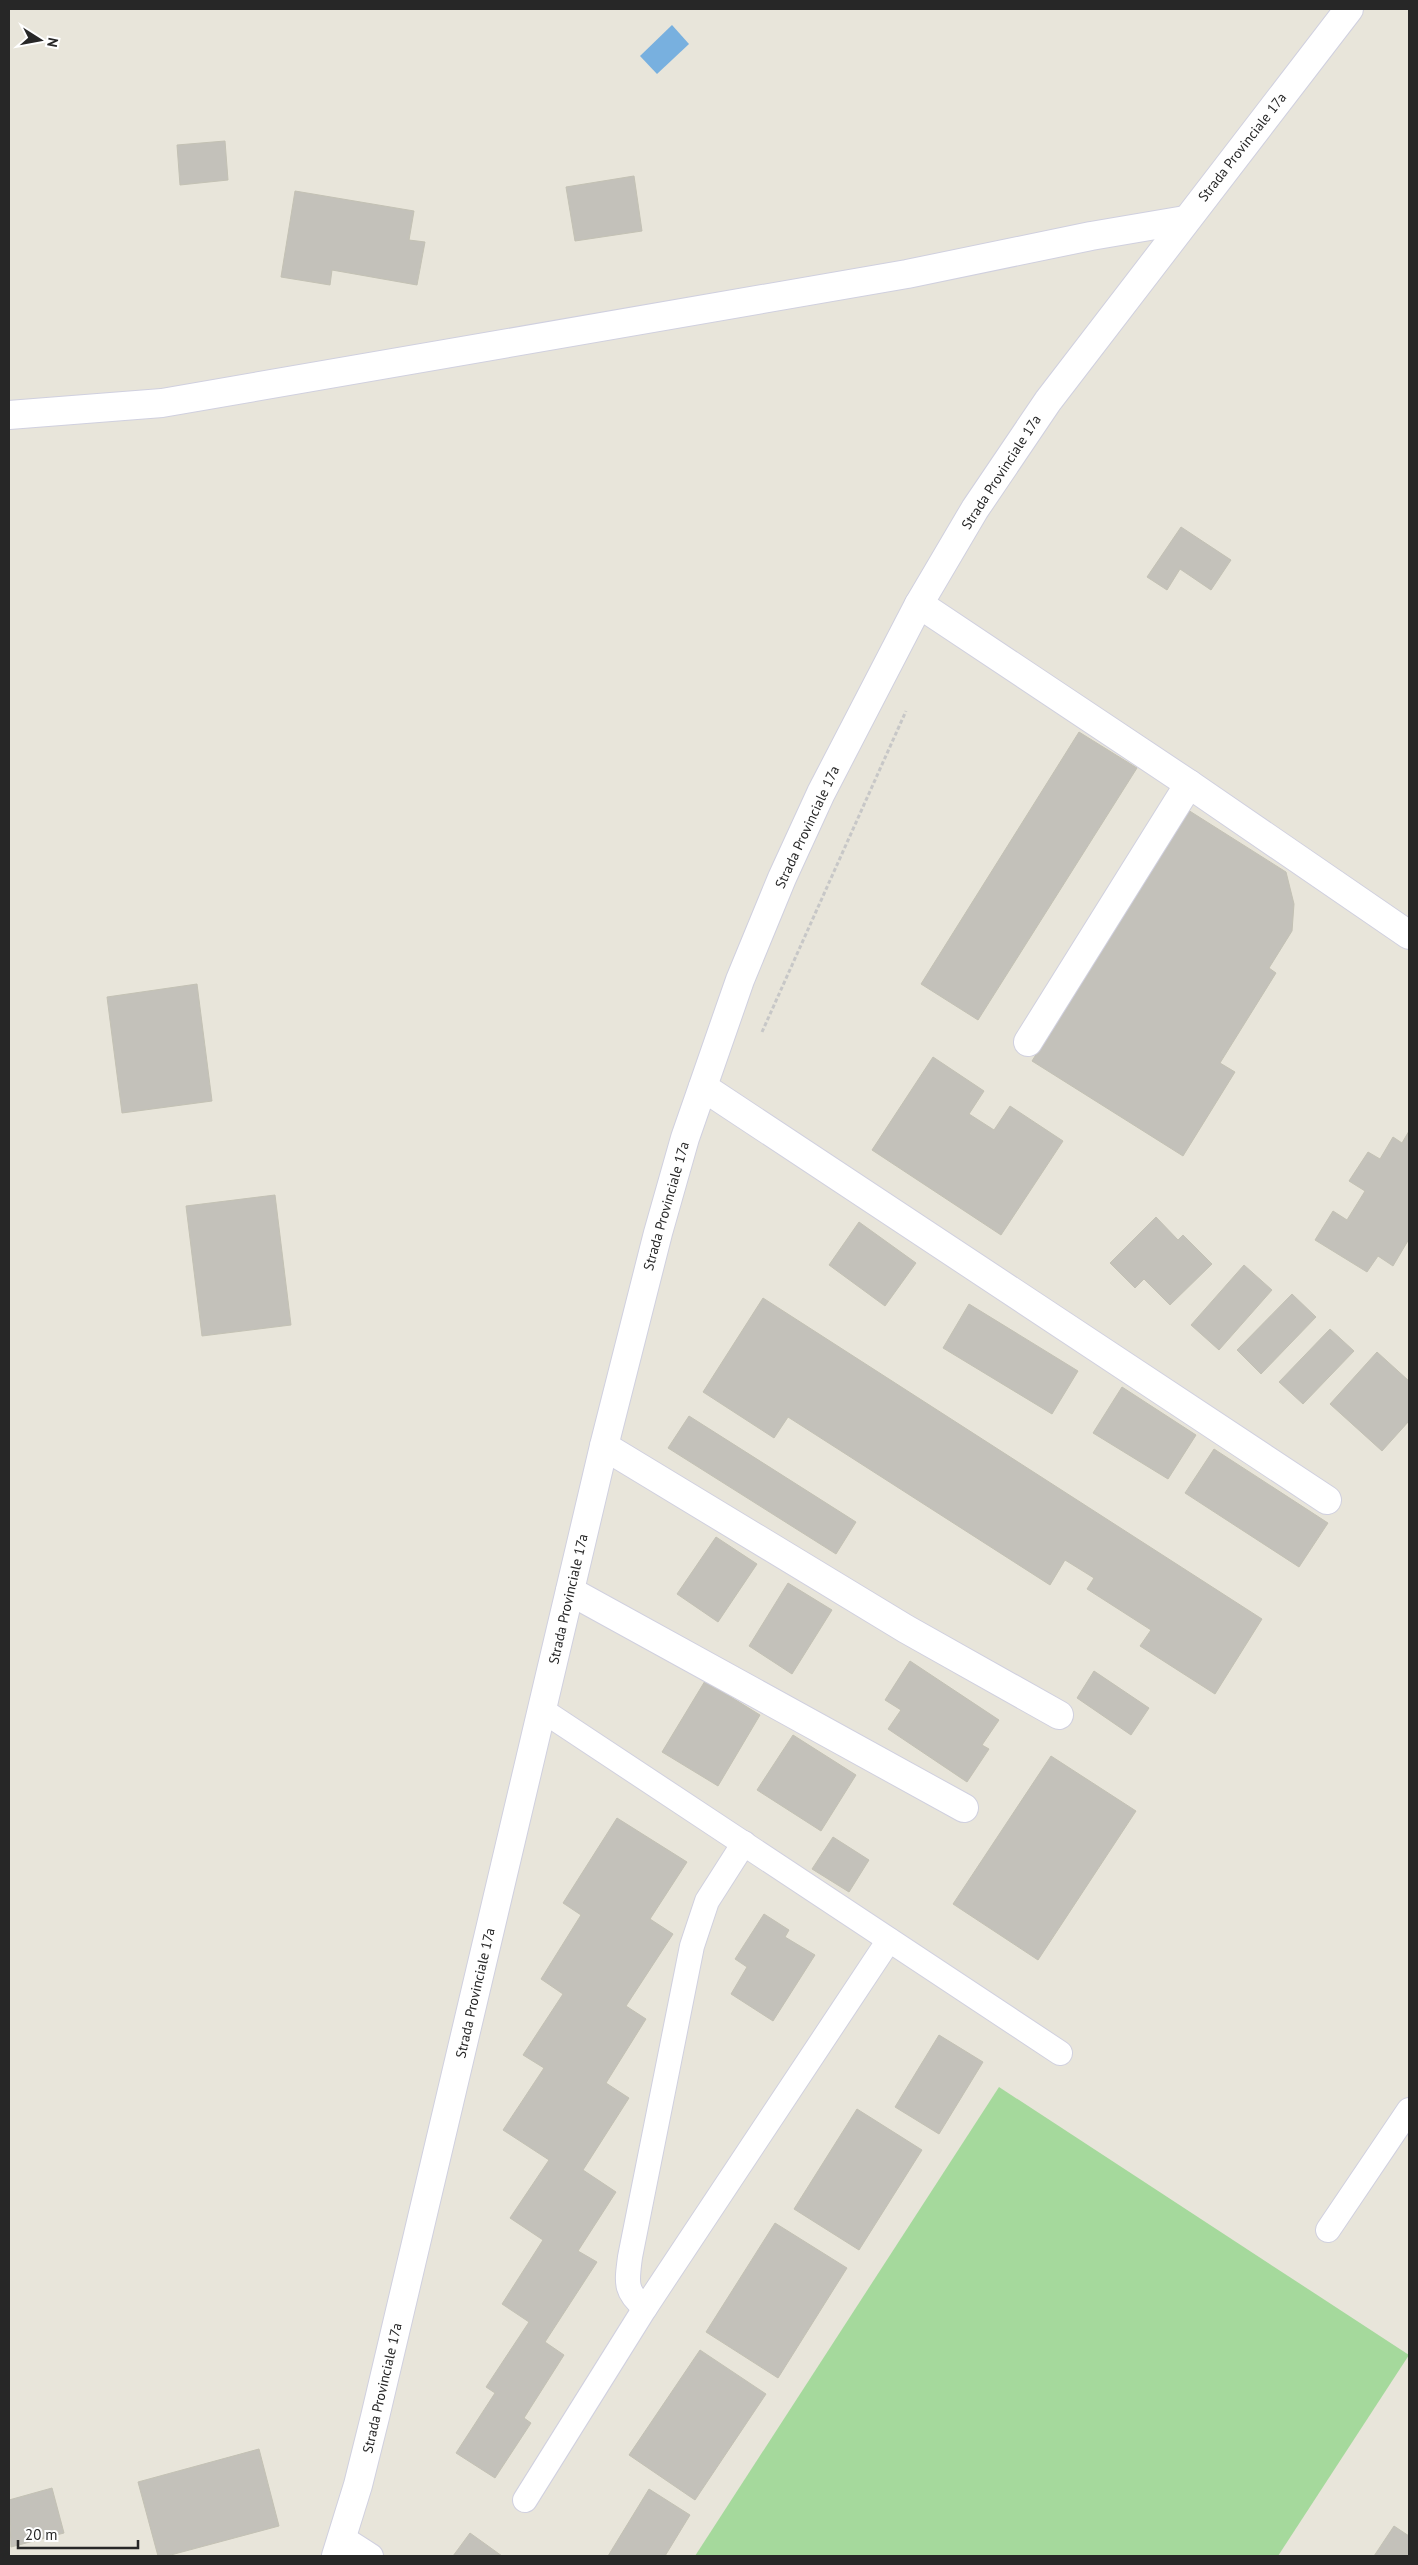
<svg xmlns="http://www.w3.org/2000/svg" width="1418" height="2565" font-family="'PT Sans',sans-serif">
<rect width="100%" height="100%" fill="#e8e5da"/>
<polygon fill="#a5d99c" points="999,2087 1409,2355 1278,2556 695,2556"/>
<polygon fill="#78b0df" points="672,25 689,44 657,74 640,56"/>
<g fill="#c3c1ba" stroke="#c3c1b4">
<polygon points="225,141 228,180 180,185 177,145"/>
<polygon points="634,176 642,231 575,241 566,187"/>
<polygon points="295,191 414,211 409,240 425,242 417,285 332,270 330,285 281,277"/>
<polygon points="1181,527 1231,560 1211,590 1180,569 1167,590 1147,577"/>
<polygon points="1079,732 1137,768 978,1020 921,984"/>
<polygon points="1188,810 1286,872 1294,904 1292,931 1269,968 1276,973 1220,1063 1235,1072 1183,1156 1032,1061"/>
<polygon points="197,984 212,1101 122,1113 107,997"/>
<polygon points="933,1057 984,1091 969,1114 994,1130 1010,1106 1063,1141 1001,1235 872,1150"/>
<polygon points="1409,1131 1409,1239 1393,1266 1378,1256 1367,1272 1315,1240 1333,1211 1347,1220 1365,1191 1349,1181 1368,1152 1380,1159 1393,1137 1402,1143"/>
<polygon points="275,1195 291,1325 202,1336 186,1206"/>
<polygon points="1156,1217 1178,1240 1183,1235 1212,1264 1170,1305 1144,1279 1135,1288 1110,1263"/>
<polygon points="859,1222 916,1263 885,1306 829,1265"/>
<polygon points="1244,1265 1272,1290 1219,1350 1191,1325"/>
<polygon points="1292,1294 1316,1317 1261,1374 1237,1350"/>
<polygon points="763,1298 1262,1619 1215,1694 1140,1646 1151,1630 1087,1589 1094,1578 1065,1560 1050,1585 788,1417 774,1438 703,1392"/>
<polygon points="969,1304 1078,1371 1052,1414 943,1348"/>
<polygon points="1330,1329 1354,1351 1303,1404 1279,1382"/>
<polygon points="1377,1352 1409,1381 1409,1421 1382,1451 1330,1404"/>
<polygon points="1122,1387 1196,1435 1168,1479 1093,1433"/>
<polygon points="689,1416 856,1522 836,1554 668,1448"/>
<polygon points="1214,1449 1328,1523 1299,1567 1185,1493"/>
<polygon points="716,1537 757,1564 718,1622 677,1594"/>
<polygon points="788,1583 832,1610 792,1674 749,1646"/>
<polygon points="910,1661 999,1720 982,1745 989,1749 967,1782 888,1729 901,1710 885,1700"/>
<polygon points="1094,1671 1149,1708 1131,1735 1077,1698"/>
<polygon points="705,1681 760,1715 718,1786 662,1752"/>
<polygon points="793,1735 856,1775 821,1831 757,1790"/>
<polygon points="1051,1756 1136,1811 1038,1960 953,1904"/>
<polygon points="617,1818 687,1862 650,1919 673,1934 626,2006 646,2019 606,2083 629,2098 583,2170 616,2192 578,2251 597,2262 545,2342 564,2355 524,2418 531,2423 495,2478 456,2453 495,2393 486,2387 529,2322 502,2304 543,2240 510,2218 549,2160 503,2130 544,2068 523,2055 563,1994 541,1979 581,1915 563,1903"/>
<polygon points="833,1837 869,1860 849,1892 812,1869"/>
<polygon points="764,1914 789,1930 785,1937 815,1955 773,2021 731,1994 747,1967 735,1959"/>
<polygon points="939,2035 983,2062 939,2134 895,2107"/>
<polygon points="857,2109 922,2150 859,2250 794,2209"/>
<polygon points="775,2223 847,2268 778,2378 706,2332"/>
<polygon points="700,2350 766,2394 695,2500 629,2455"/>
<polygon points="259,2449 279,2526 167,2556 158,2556 138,2482"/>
<polygon points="52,2488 64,2533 11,2547 9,2500"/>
<polygon points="649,2489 690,2515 665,2556 608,2556"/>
<polygon points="1394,2526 1409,2536 1409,2556 1374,2556"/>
<polygon points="470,2533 502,2556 453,2556"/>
</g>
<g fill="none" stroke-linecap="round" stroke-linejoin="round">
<g stroke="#d0d0df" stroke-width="26">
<g id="service">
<polyline points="542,1710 1060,2053"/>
<path d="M744,1843L707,1901L692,1946L630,2257C627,2282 624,2291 645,2308L889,1940"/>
<polyline points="1328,2230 1409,2110"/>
<polyline points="525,2500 645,2308"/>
<polyline points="343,2538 371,2556"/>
</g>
</g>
<g stroke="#d0d0df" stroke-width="30">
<g id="minor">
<polyline points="9,415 162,403 907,274 1091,236 1185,220"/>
<polyline points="919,604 1189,784 1409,935"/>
<polyline points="1028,1042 1189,784"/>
<polyline points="703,1087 1327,1500"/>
<polyline points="604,1446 906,1629 1059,1715"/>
<polyline points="570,1591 964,1808"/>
</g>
</g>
<g stroke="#d0d0df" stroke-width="30">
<polyline id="secondary" points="336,2556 358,2485 375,2417 604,1446 658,1233 685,1138 740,980 782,878 821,793 919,604 975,509 1048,401 1349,9"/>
</g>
<polyline stroke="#c7c7c7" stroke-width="3" stroke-dasharray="4 2.5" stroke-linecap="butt" points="762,1032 906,711"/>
<use href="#service" stroke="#fff" stroke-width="24"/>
<use href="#minor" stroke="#fff" stroke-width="28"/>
<use href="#secondary" stroke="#fff" stroke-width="28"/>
</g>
<g text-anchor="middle" stroke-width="5" stroke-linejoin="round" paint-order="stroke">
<g font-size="14" fill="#272727" stroke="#fff">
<text transform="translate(1242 147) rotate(-52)" y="5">Strada Provinciale 17a</text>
<text transform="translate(1001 472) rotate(-57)" y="5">Strada Provinciale 17a</text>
<text transform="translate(807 827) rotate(-65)" y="5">Strada Provinciale 17a</text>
<text transform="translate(666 1206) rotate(-74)" y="5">Strada Provinciale 17a</text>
<text transform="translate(568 1599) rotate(-77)" y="5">Strada Provinciale 17a</text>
<text transform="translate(475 1993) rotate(-77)" y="5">Strada Provinciale 17a</text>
<text transform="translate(382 2388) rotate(-77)" y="5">Strada Provinciale 17a</text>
</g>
</g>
<rect width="1418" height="2565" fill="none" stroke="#272727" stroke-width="20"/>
<g transform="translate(40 40) rotate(101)" stroke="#ffffff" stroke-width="4" paint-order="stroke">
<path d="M0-4L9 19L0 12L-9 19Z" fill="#272727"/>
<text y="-8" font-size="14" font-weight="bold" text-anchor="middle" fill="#272727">N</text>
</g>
<path d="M18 2540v8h120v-8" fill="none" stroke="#272727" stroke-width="2.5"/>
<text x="25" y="2540" font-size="15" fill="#272727" stroke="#ffffff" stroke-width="4" paint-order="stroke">20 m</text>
</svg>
